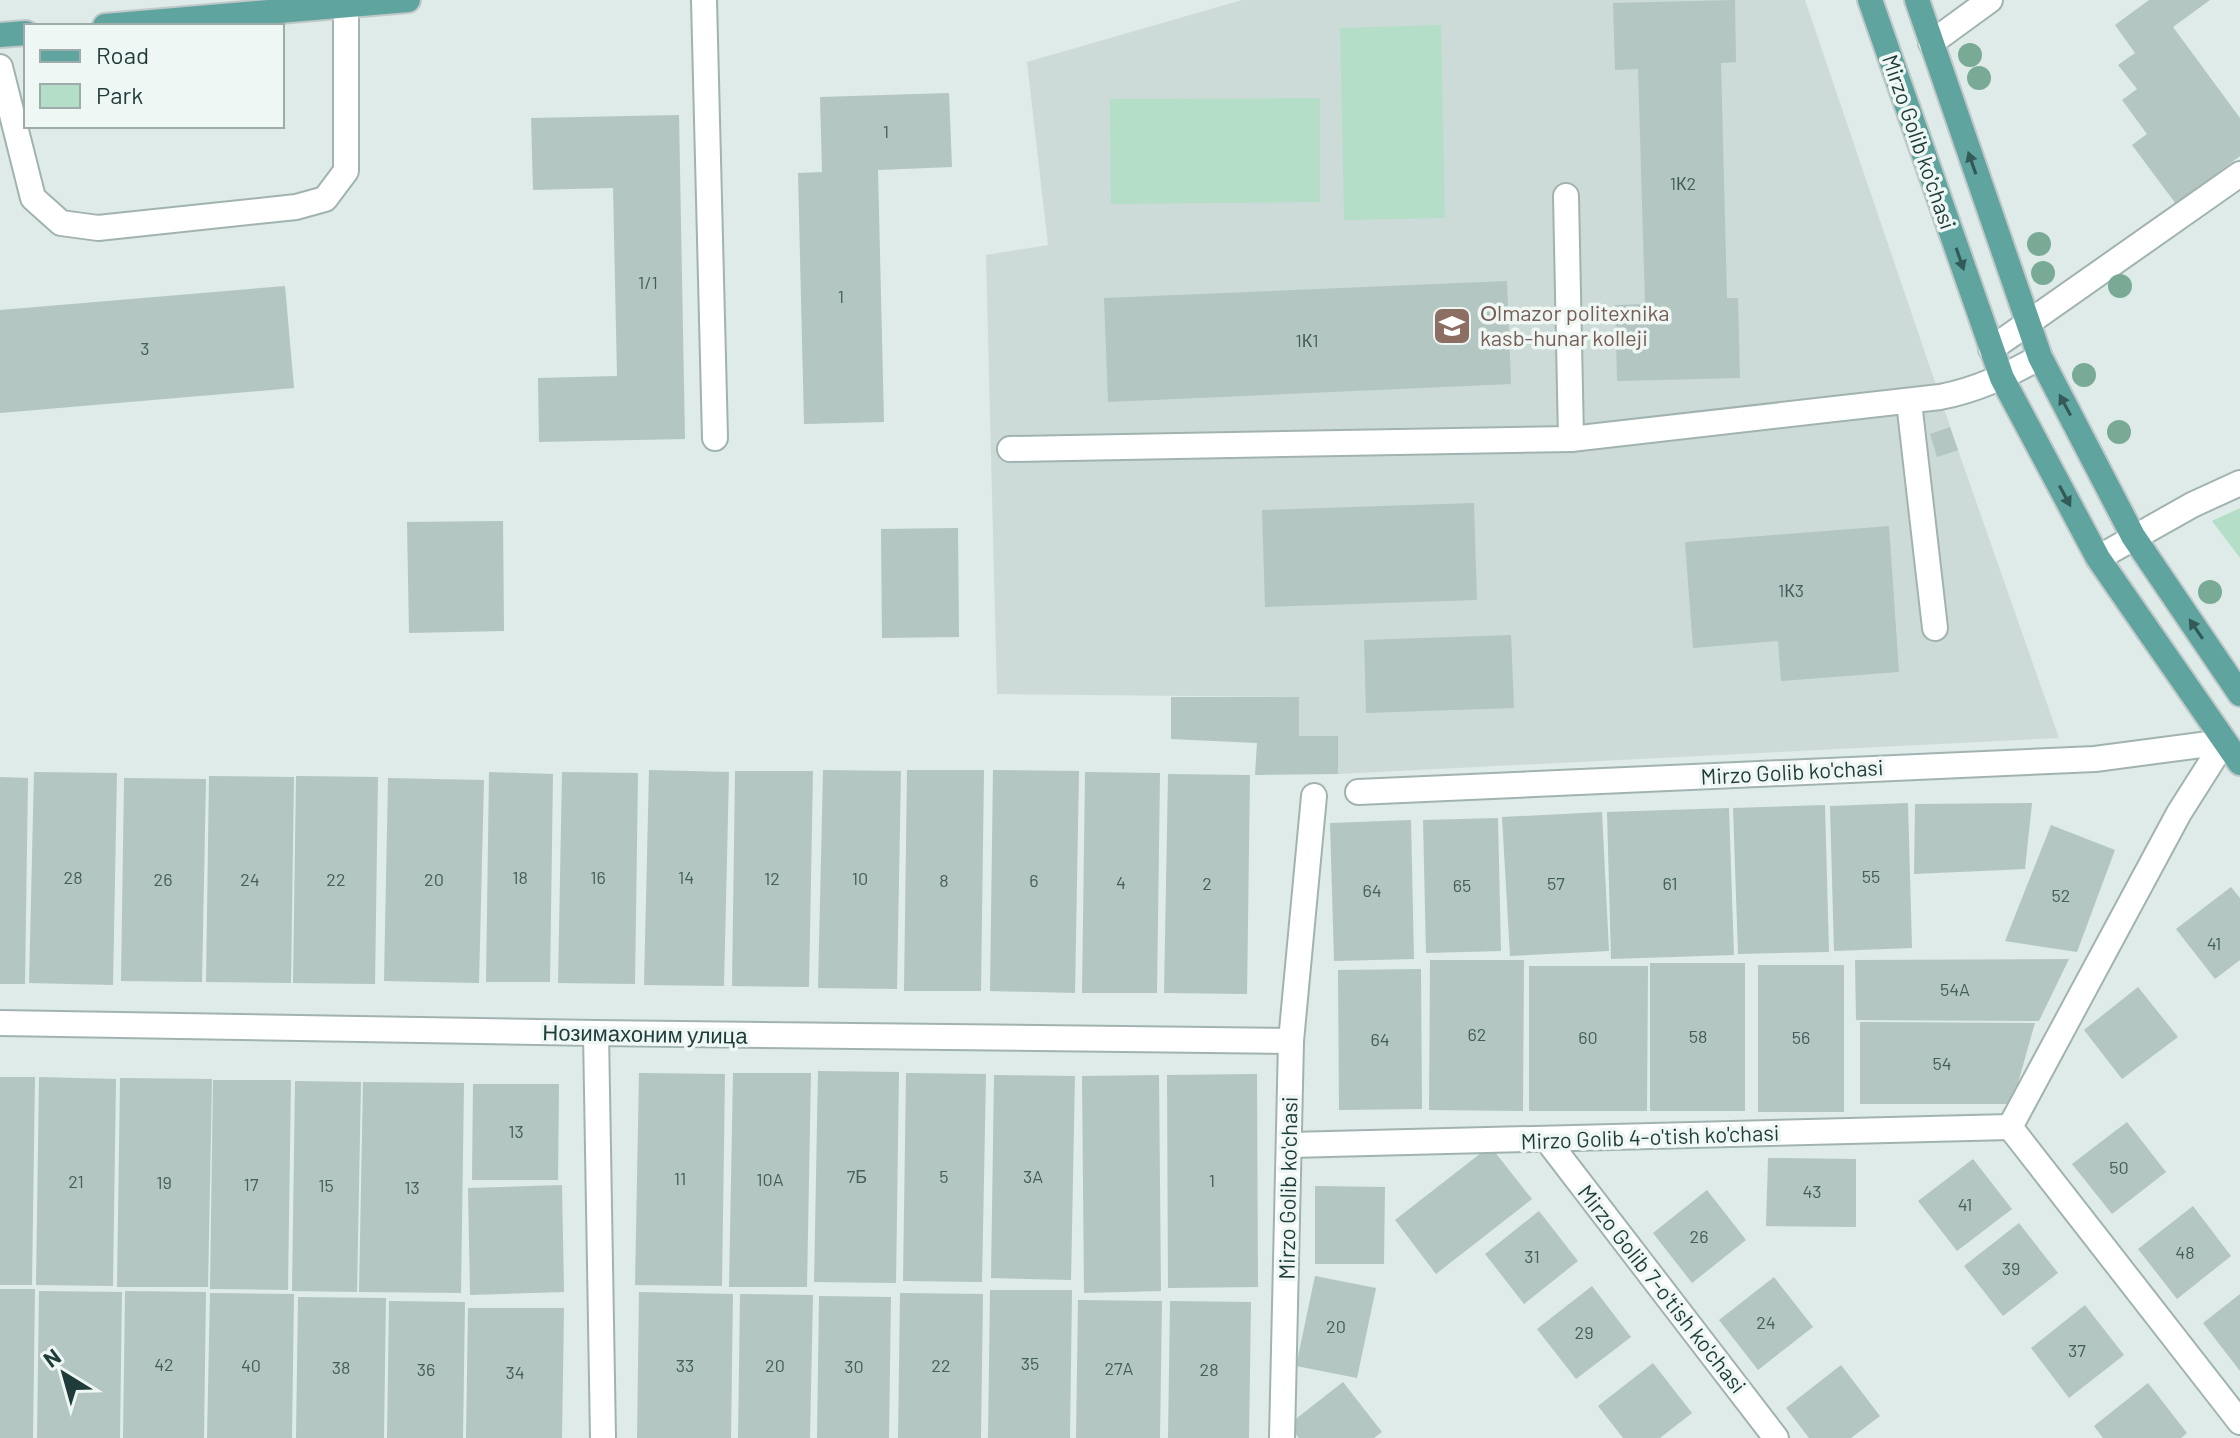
<svg xmlns="http://www.w3.org/2000/svg" width="2240" height="1438" font-family="Barlow,sans-serif">
<rect width="100%" height="100%" fill="#deebe8"/>
<polygon fill="#ccdbd7" points="1242,0 1805,0 1958,450 2059,738 1338,774 1338,737 1299,736 1298,697 997,694 986,255 1048,245 1027,62"/>
<g fill="#b5dec8">
<polygon points="1441,25 1445,218 1344,220 1340,28"/>
<polygon points="1320,98 1320,202 1111,204 1110,99"/>
<polygon points="2240,508 2240,558 2212,521"/>
</g>
<g fill="#b3c6c1">
<polygon points="1735,0 1736,62 1721,63 1727,298 1738,298 1740,378 1617,381 1615,305 1645,304 1638,69 1615,70 1613,3"/>
<polygon points="2149,0 2210,0 2173,27 2240,118 2240,156 2176,204 2132,145 2147,134 2122,100 2137,89 2118,65 2135,53 2115,25"/>
<polygon points="949,93 952,167 878,170 884,422 804,424 798,173 822,172 820,97"/>
<polygon points="679,115 685,439 539,442 538,378 617,376 613,188 533,190 531,118"/>
<polygon points="1507,281 1511,384 1108,402 1104,298"/>
<polygon points="285,286 294,388 0,413 0,310"/>
<polygon points="1950,427 1958,450 1937,457 1930,434"/>
<polygon points="1474,503 1477,600 1265,607 1262,510"/>
<polygon points="503,521 504,631 409,633 407,522"/>
<polygon points="1889,526 1899,672 1781,681 1778,641 1693,648 1685,542"/>
<polygon points="958,528 959,637 882,638 881,529"/>
<polygon points="1511,635 1514,708 1366,713 1364,640"/>
<polygon points="1171,697 1299,697 1299,736 1338,736 1338,774 1255,775 1257,743 1171,739"/>
<polygon points="649,770 729,772 724,986 644,985"/>
<polygon points="823,770 901,771 897,989 818,988"/>
<polygon points="907,770 984,770 981,991 904,991"/>
<polygon points="993,770 1079,771 1075,993 990,991"/>
<polygon points="735,771 813,771 809,987 732,986"/>
<polygon points="34,772 117,773 113,985 29,983"/>
<polygon points="489,772 553,774 550,982 486,982"/>
<polygon points="562,772 638,773 635,984 558,983"/>
<polygon points="1085,772 1160,773 1157,993 1082,993"/>
<polygon points="1168,774 1250,775 1247,994 1164,993"/>
<polygon points="209,776 294,777 291,983 206,982"/>
<polygon points="296,776 378,777 375,984 293,983"/>
<polygon points="0,777 28,778 25,984 0,984"/>
<polygon points="124,778 206,779 202,982 121,981"/>
<polygon points="388,778 484,780 479,983 384,981"/>
<polygon points="1908,803 1912,948 1834,951 1830,806"/>
<polygon points="2032,803 2025,869 1914,874 1915,804"/>
<polygon points="1825,805 1829,952 1738,954 1733,808"/>
<polygon points="1729,808 1734,955 1611,959 1607,812"/>
<polygon points="1602,812 1609,951 1510,956 1502,817"/>
<polygon points="1498,818 1501,951 1426,953 1423,820"/>
<polygon points="1411,820 1414,959 1334,961 1330,823"/>
<polygon points="2051,825 2115,850 2077,952 2005,941"/>
<polygon points="2231,887 2240,898 2240,960 2215,979 2176,929"/>
<polygon points="2069,959 2039,1021 1856,1020 1855,960"/>
<polygon points="1430,960 1524,960 1523,1111 1429,1110"/>
<rect x="1650" y="963" width="95" height="148"/>
<rect x="1758" y="965" width="86" height="147"/>
<polygon points="1529,966 1648,966 1647,1111 1529,1111"/>
<polygon points="1421,969 1422,1109 1339,1110 1338,970"/>
<polygon points="2138,987 2178,1037 2122,1079 2084,1030"/>
<polygon points="1860,1022 2035,1023 2012,1104 1860,1104"/>
<polygon points="818,1071 899,1072 896,1283 814,1282"/>
<polygon points="639,1073 725,1074 722,1286 635,1285"/>
<polygon points="733,1073 811,1073 807,1287 729,1287"/>
<polygon points="906,1073 986,1074 982,1282 903,1281"/>
<polygon points="1257,1074 1258,1287 1168,1288 1167,1075"/>
<polygon points="994,1075 1075,1076 1071,1280 991,1278"/>
<polygon points="1159,1075 1161,1291 1084,1293 1082,1076"/>
<polygon points="0,1077 35,1077 32,1285 0,1285"/>
<polygon points="39,1077 116,1079 113,1286 36,1285"/>
<polygon points="120,1078 212,1079 208,1287 117,1287"/>
<polygon points="213,1080 291,1080 288,1290 210,1289"/>
<polygon points="295,1081 361,1082 357,1292 292,1291"/>
<polygon points="363,1082 464,1083 461,1293 359,1292"/>
<polygon points="473,1084 559,1084 558,1180 472,1180"/>
<polygon points="2127,1122 2166,1172 2112,1214 2072,1164"/>
<polygon points="1490,1146 1532,1199 1436,1274 1395,1220"/>
<polygon points="1768,1158 1856,1159 1856,1227 1766,1226"/>
<polygon points="1973,1159 2012,1209 1957,1251 1918,1201"/>
<polygon points="562,1185 564,1292 470,1295 468,1188"/>
<polygon points="1315,1186 1385,1187 1384,1264 1315,1264"/>
<polygon points="1707,1190 1746,1240 1692,1283 1653,1233"/>
<polygon points="2193,1206 2231,1256 2177,1299 2138,1249"/>
<polygon points="1539,1211 1578,1261 1524,1304 1485,1254"/>
<polygon points="2019,1223 2058,1273 2003,1316 1964,1266"/>
<polygon points="1315,1276 1376,1288 1357,1378 1296,1366"/>
<polygon points="1774,1277 1813,1327 1758,1370 1719,1320"/>
<polygon points="1592,1286 1631,1337 1576,1379 1537,1329"/>
<polygon points="0,1289 35,1289 33,1438 0,1438"/>
<polygon points="990,1290 1072,1290 1070,1438 988,1438"/>
<polygon points="39,1291 122,1292 120,1438 37,1438"/>
<polygon points="125,1291 206,1292 204,1438 123,1438"/>
<polygon points="639,1292 733,1294 731,1438 637,1438"/>
<polygon points="210,1293 294,1294 292,1438 207,1438"/>
<polygon points="900,1293 983,1294 981,1438 898,1438"/>
<polygon points="740,1294 813,1295 810,1438 738,1438"/>
<polygon points="2240,1294 2240,1371 2203,1323"/>
<polygon points="819,1296 891,1297 889,1438 817,1438"/>
<polygon points="298,1297 386,1298 384,1438 296,1438"/>
<polygon points="1078,1300 1162,1301 1160,1438 1076,1438"/>
<polygon points="389,1301 465,1302 463,1438 387,1438"/>
<polygon points="1170,1301 1251,1302 1249,1438 1168,1438"/>
<polygon points="2085,1305 2124,1355 2069,1398 2031,1348"/>
<polygon points="468,1308 564,1308 562,1438 466,1438"/>
<polygon points="1653,1363 1692,1413 1660,1438 1623,1438 1598,1406"/>
<polygon points="1841,1365 1880,1416 1851,1438 1809,1438 1786,1408"/>
<polygon points="1343,1382 1382,1432 1374,1438 1299,1438 1288,1425"/>
<polygon points="2148,1383 2187,1433 2181,1438 2103,1438 2094,1426"/>
</g>
<g fill="none" stroke-linecap="round" stroke-linejoin="round">
<g stroke="#a1b3b0" stroke-width="28">
<g id="minor">
<polyline points="704,0 715,438"/>
<polyline points="1931,43 1990,0"/>
<polyline points="0,67 33,198 61,223 98,228 296,207 325,199 346,171 346,5"/>
<polyline points="1566,196 1571,439"/>
<polyline points="1991,349 2240,174"/>
<polyline points="1909,402 1935,628"/>
<path d="M1010,449L1571,439L1940,397C1977,390 2008,375 2040,357"/>
<polyline points="2098,558 2192,505 2240,483"/>
<polyline points="1358,792 2095,759 2224,742"/>
<polyline points="0,1023 596,1033 1291,1041"/>
<polyline points="596,1033 603,1438"/>
<polyline points="2010,1127 2179,813 2224,742"/>
<polyline points="2010,1127 2240,1422"/>
<polyline points="1547,1140 1776,1438"/>
<polyline points="1290,1145 2010,1127"/>
<polyline points="1282,1438 1291,1041 1314,796"/>
</g>
</g>
<g stroke="#c0c8c8" stroke-width="28">
<g id="major">
<polyline points="1870,0 2002,378 2098,558 2240,763"/>
<polyline points="1917,0 2040,357 2133,536 2240,694"/>
<polyline points="105,26 408,0"/>
<polyline points="0,35 26,33"/>
</g>
</g>
<use href="#minor" stroke="#fff" stroke-width="24"/>
<use href="#major" stroke="#5fa49f" stroke-width="24"/>
</g>
<g fill="#79aa96">
<circle cx="1970" cy="55" r="12"/>
<circle cx="1979" cy="78" r="12"/>
<circle cx="2039" cy="244" r="12"/>
<circle cx="2043" cy="273" r="12"/>
<circle cx="2120" cy="286" r="12"/>
<circle cx="2084" cy="375" r="12"/>
<circle cx="2119" cy="432" r="12"/>
<circle cx="2210" cy="592" r="12"/>
</g>
<defs><path id="oneway-solid" d="M-6-.8H1V-3.2L6.5 0L1 3.2V.8H-6Z" transform="scale(2)"/></defs>
<g fill="#325b58">
<use href="#oneway-solid" transform="translate(1972 163) rotate(-109)"/>
<use href="#oneway-solid" transform="translate(1960 259) rotate(71)"/>
<use href="#oneway-solid" transform="translate(2065 405) rotate(-118)"/>
<use href="#oneway-solid" transform="translate(2065 496) rotate(62)"/>
<use href="#oneway-solid" transform="translate(2196 629) rotate(-124)"/>
</g>
<defs>
<g id="university-square" transform="scale(2)"><rect x="-9" y="-9" width="18" height="18" rx="4" fill="#8d6e63" stroke="#eff7f5"/><path d="M0-5L7-2L0 1L-7-2ZM-4 1L0 2.5L4 1V4Q0 6-4 4Z" fill="#fff"/></g>
</defs>
<g fill-rule="evenodd">
<use href="#university-square" x="1452" y="326"/>
</g>
<g text-anchor="middle" stroke-width="7" stroke-linejoin="round" paint-order="stroke">
<g font-size="18" fill="#435e5b">
<text x="886" y="138">1</text>
<text x="1683" y="190">1К2</text>
<text x="648" y="289">1/1</text>
<text x="841" y="303">1</text>
<text x="1307" y="347">1К1</text>
<text x="145" y="355">3</text>
<text x="1791" y="597">1К3</text>
<text x="1871" y="883">55</text>
<text x="73" y="884">28</text>
<text x="520" y="884">18</text>
<text x="598" y="884">16</text>
<text x="686" y="884">14</text>
<text x="772" y="885">12</text>
<text x="860" y="885">10</text>
<text x="163" y="886">26</text>
<text x="250" y="886">24</text>
<text x="336" y="886">22</text>
<text x="434" y="886">20</text>
<text x="944" y="887">8</text>
<text x="1034" y="887">6</text>
<text x="1121" y="889">4</text>
<text x="1207" y="890">2</text>
<text x="1556" y="890">57</text>
<text x="1670" y="890">61</text>
<text x="1462" y="892">65</text>
<text x="1372" y="897">64</text>
<text x="2061" y="902">52</text>
<text x="2214" y="950">41</text>
<text x="1955" y="996">54A</text>
<text x="1477" y="1041">62</text>
<text x="1698" y="1043">58</text>
<text x="1588" y="1044">60</text>
<text x="1801" y="1044">56</text>
<text x="1380" y="1046">64</text>
<text x="1942" y="1070">54</text>
<text x="516" y="1138">13</text>
<text x="2119" y="1174">50</text>
<text x="857" y="1183">7Б</text>
<text x="944" y="1183">5</text>
<text x="1033" y="1183">3A</text>
<text x="680" y="1185">11</text>
<text x="770" y="1186">10A</text>
<text x="1212" y="1187">1</text>
<text x="76" y="1188">21</text>
<text x="164" y="1189">19</text>
<text x="251" y="1191">17</text>
<text x="326" y="1192">15</text>
<text x="412" y="1194">13</text>
<text x="1812" y="1198">43</text>
<text x="1965" y="1211">41</text>
<text x="1699" y="1243">26</text>
<text x="2185" y="1259">48</text>
<text x="1532" y="1263">31</text>
<text x="2011" y="1275">39</text>
<text x="1766" y="1329">24</text>
<text x="1336" y="1333">20</text>
<text x="1584" y="1339">29</text>
<text x="2077" y="1357">37</text>
<text x="1030" y="1370">35</text>
<text x="164" y="1371">42</text>
<text x="251" y="1372">40</text>
<text x="685" y="1372">33</text>
<text x="775" y="1372">20</text>
<text x="941" y="1372">22</text>
<text x="854" y="1373">30</text>
<text x="341" y="1374">38</text>
<text x="1119" y="1375">27A</text>
<text x="426" y="1376">36</text>
<text x="1209" y="1376">28</text>
<text x="515" y="1379">34</text>
</g>
<g font-size="22" fill="#1e3c39" stroke="#eff7f5">
<text transform="translate(1919 142) rotate(71)" y="8">Mirzo Golib ko'chasi</text>
<text transform="translate(1792 772) rotate(-3)" y="8">Mirzo Golib ko'chasi</text>
<text transform="translate(645 1034) rotate(1)" y="8">Нозимахоним улица</text>
<text transform="translate(1650 1137) rotate(-2)" y="8">Mirzo Golib 4-o'tish ko'chasi</text>
<text transform="translate(1288 1188) rotate(-89)" y="8">Mirzo Golib ko'chasi</text>
<text transform="translate(1662 1289) rotate(52)" y="8">Mirzo Golib 7-o'tish ko'chasi</text>
</g>
<g font-size="22" fill="#785e54" stroke="#eff7f5" text-anchor="start">
<text x="1480" y="321">Оlmazor politexnika<tspan x="1480" dy="25">kasb-hunar kolleji</tspan></text>
</g>
</g>
<rect x="24" y="24" width="260" height="104" fill="#eff7f5" stroke="#9bacaa" stroke-width="2"/>
<rect x="40" y="50" width="40" height="12" fill="#5fa49f" stroke="#9bacaa" stroke-width="2"/>
<text x="96" y="64" font-size="24" fill="#1e3c39">Road</text>
<rect x="40" y="84" width="40" height="24" fill="#b5dec8" stroke="#9bacaa" stroke-width="2"/>
<text x="96" y="104" font-size="24" fill="#1e3c39">Park</text>
<g transform="translate(64 1374) rotate(323)" stroke="#eff7f5" stroke-width="6" paint-order="stroke">
<path d="M0-6L14 30L0 20L-14 30Z" fill="#1e3c39"/>
<text y="-12" font-size="22" font-weight="bold" text-anchor="middle" fill="#1e3c39">N</text>
</g>
</svg>
